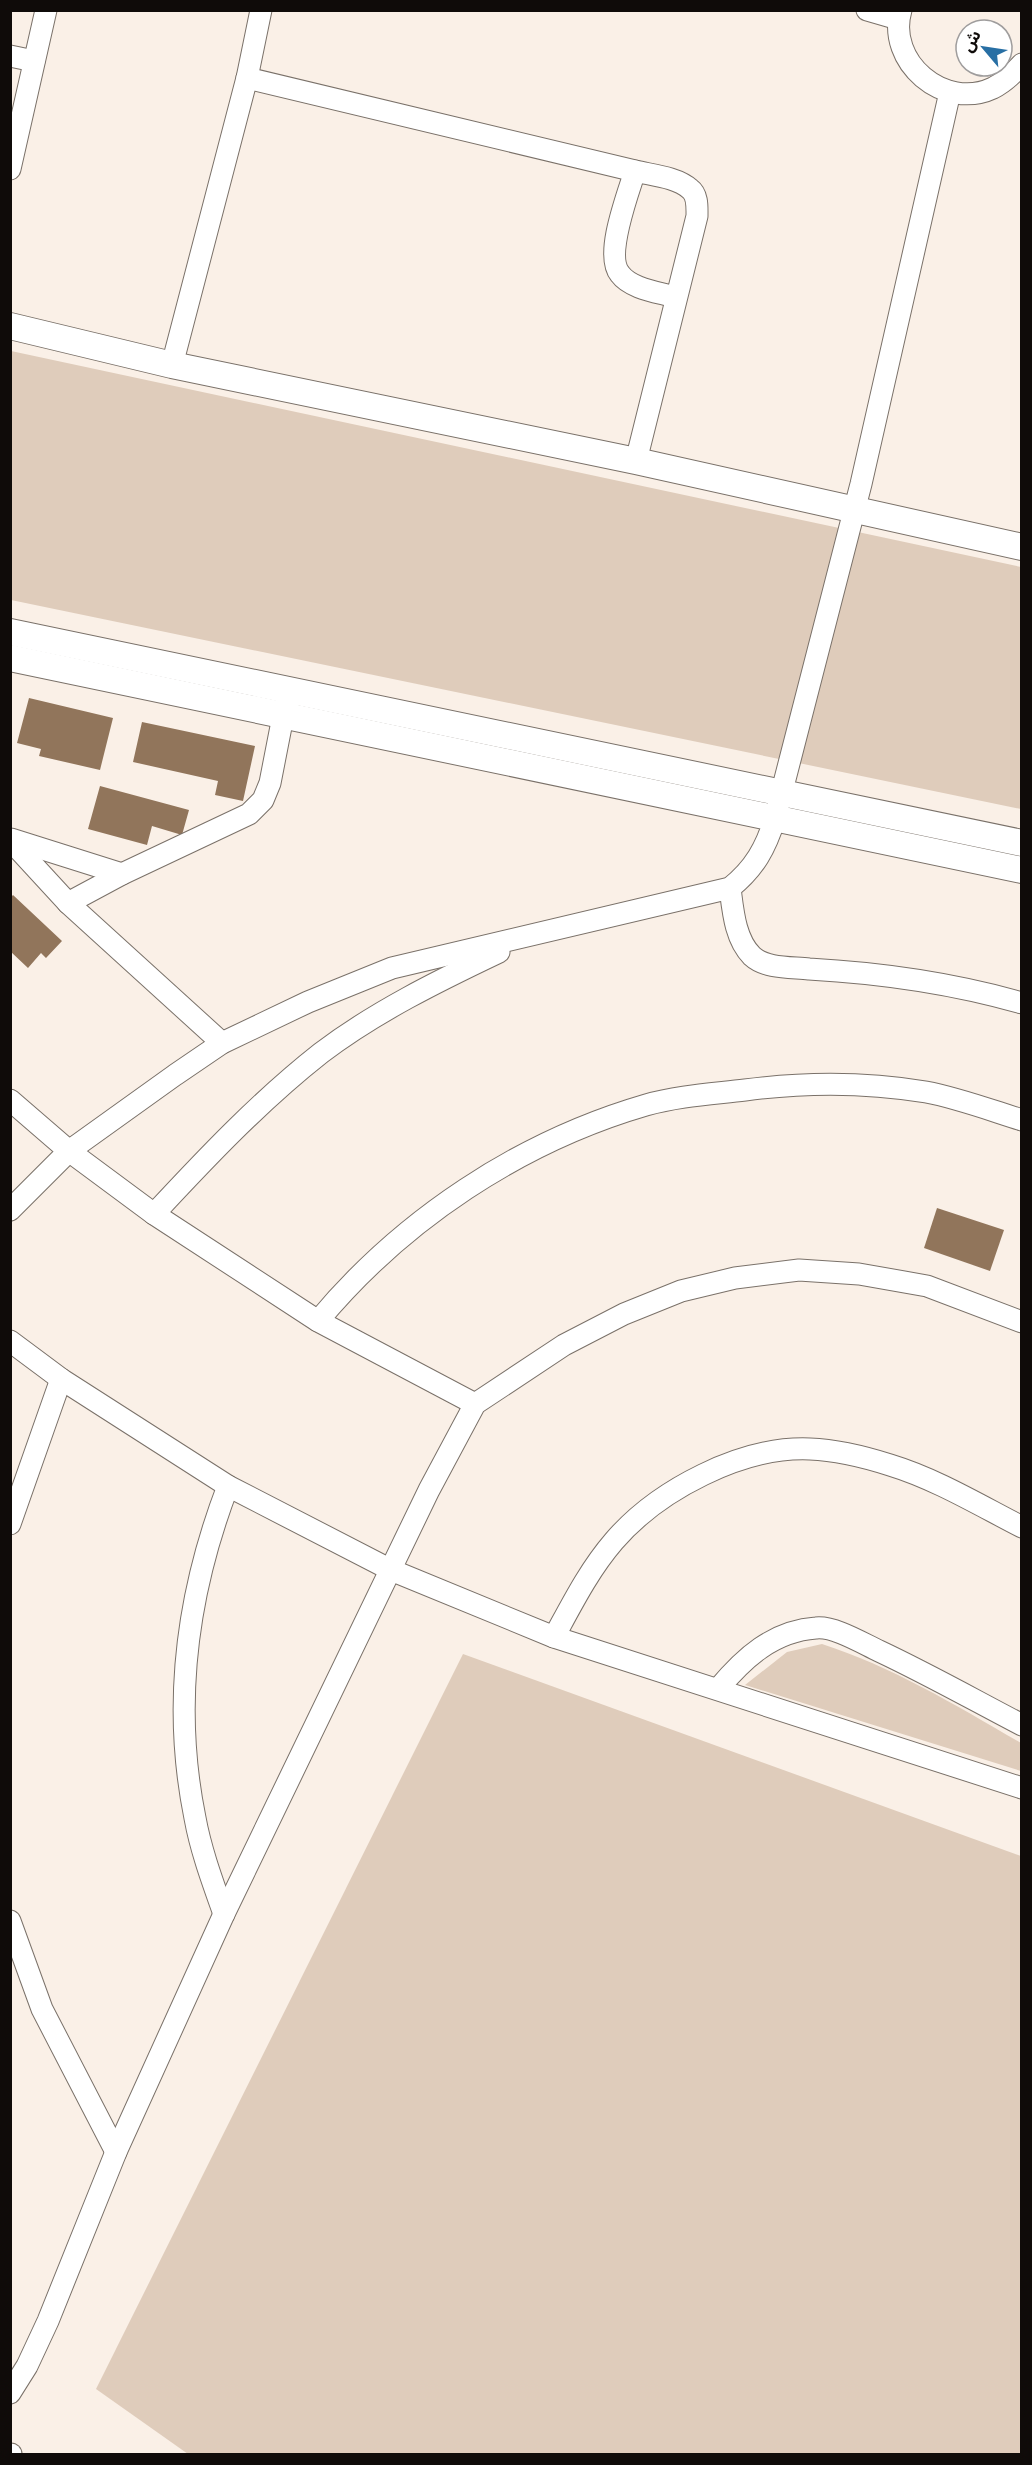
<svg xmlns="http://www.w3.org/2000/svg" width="1032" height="2465" font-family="'Libre Baskerville','Noto Sans Arabic',serif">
<rect width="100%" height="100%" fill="#faf0e7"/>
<g fill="#dfccbb">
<polygon points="11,351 1021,567 1021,809 11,600"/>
<path d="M822,1644C893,1667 957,1706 1021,1743V1771L745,1685L787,1652Z"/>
<polygon points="463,1654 1021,1856 1021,2454 188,2454 96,2389"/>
</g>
<g fill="#91755b">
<polygon points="29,698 113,718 100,770 39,756 41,749 17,743"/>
<polygon points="142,722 255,746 243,801 215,795 218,781 133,762"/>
<polygon points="100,786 189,810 182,835 152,826 147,845 88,829"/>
<polygon points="13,895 62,941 46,958 41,953 28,968 10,951 10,898"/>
<polygon points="937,1208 1004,1230 990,1271 924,1248"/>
</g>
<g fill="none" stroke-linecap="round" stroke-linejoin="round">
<g stroke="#7a7169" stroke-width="23">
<g id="minor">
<polyline points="867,10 898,19"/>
<path d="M901,10C886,62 944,111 993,88C1005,82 1013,74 1022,64"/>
<polyline points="10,56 34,61"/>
<path d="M247,78L635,171C651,175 677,177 690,189C698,195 697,207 697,216L636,461"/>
<polyline points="10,169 46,10"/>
<path d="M635,171C628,194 604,255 620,274C631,289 658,292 675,297"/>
<polyline points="172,365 247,78 261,10"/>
<polyline points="11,839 122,874"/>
<polyline points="10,840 68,903 222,1043"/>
<path d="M730,888C733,911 735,939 752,956C766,969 792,967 809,969C881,973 952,983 1022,1003"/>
<polyline points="68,903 122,874 249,814 263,800 270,783 286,701"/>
<polyline points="10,1100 69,1151 154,1214 318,1321 475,1404"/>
<path d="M10,1210L69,1151L175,1075L222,1043L308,1002L392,968L730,888C754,869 766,848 775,818L861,484L950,92"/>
<path d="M154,1214C207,1157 260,1101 321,1053C375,1012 438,981 499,952"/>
<path d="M318,1321C402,1220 519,1142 646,1105C678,1096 712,1094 745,1090C805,1082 866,1082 926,1092C958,1098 990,1110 1022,1120"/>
<polyline points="10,1341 61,1379 228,1486 391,1570 554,1637 1022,1788"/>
<polyline points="10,1524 61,1379"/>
<path d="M554,1637C572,1604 589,1570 614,1541C658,1490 742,1446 810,1449C837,1450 865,1457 890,1465C936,1479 979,1505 1022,1527"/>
<path d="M718,1689C744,1658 773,1631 816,1628C834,1626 862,1643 879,1651C928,1674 974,1700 1022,1725"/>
<path d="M224,1914C213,1883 201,1851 195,1818C172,1705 187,1593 228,1486"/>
<polyline points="10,1921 42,2009 116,2152"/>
<polyline points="10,2393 27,2366 48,2321 116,2152 224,1914 429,1490 475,1404 564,1345 624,1314 681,1291 735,1278 799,1270 859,1274 927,1286 1022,1322"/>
<polyline points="10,2454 11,2454"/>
</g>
</g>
<g stroke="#7a7169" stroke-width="28">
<g id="tertiary">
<polyline points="10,326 172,365 636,461 1022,547"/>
<polyline points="10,632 1022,843"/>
<polyline points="10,658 1022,870"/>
</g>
</g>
<use href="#minor" stroke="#fff" stroke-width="21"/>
<use href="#tertiary" stroke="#fff" stroke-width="26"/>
</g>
<rect width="1032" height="2465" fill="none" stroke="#0f0b09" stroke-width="24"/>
<g transform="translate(984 48) rotate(299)"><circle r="28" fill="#ffffff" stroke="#9f9d9d" stroke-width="1.5"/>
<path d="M0-4.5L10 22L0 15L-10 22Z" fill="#286fa4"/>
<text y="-9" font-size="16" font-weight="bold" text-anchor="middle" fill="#0f0b09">ش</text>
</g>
</svg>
